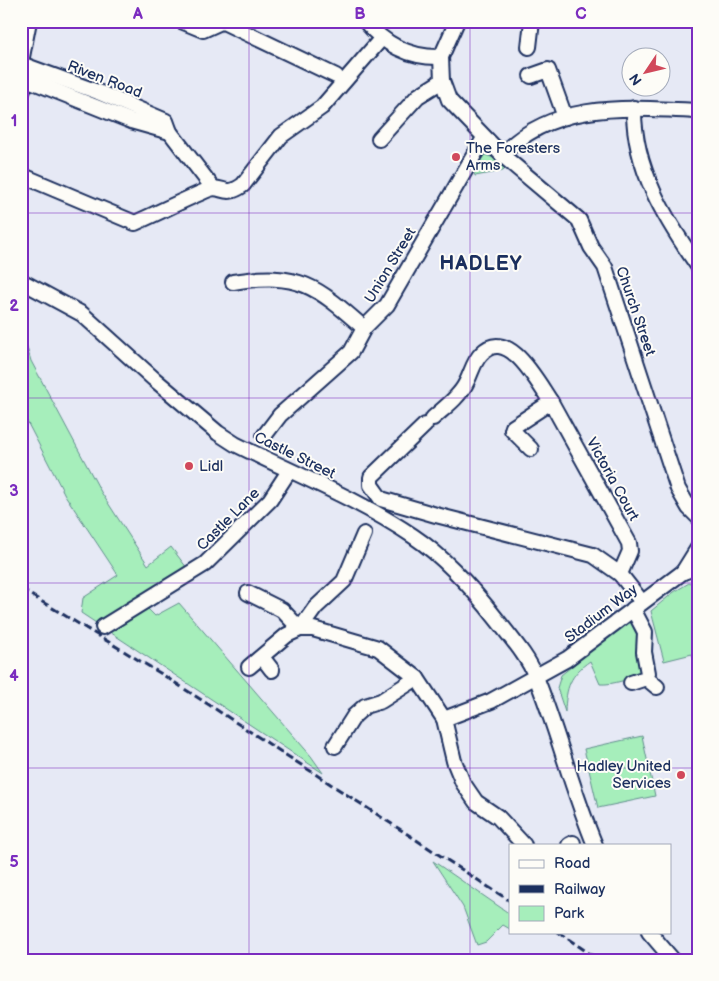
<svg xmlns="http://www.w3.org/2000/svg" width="719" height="981" font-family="'Balsamiq Sans',sans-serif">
<rect width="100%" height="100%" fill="#e6e9f5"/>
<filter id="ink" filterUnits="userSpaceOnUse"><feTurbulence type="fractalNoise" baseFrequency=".02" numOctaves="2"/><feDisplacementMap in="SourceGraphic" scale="10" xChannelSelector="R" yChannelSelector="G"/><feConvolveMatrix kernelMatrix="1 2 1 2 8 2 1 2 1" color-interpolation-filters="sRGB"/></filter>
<g filter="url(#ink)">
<g fill="#a6eebb" stroke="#608e8c">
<polygon points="485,155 494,158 506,168 503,171 475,176 474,172 481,162 480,159"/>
<polygon points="21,327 31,361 101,492 148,565 171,547 187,568 139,600 155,616 179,603 311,756 323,773 81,613 83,598 118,575 65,495 21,410"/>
<polygon points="694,580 698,580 698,669 692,654 664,661 651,611 674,592"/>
<path d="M634,622L640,628L642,670C634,679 612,685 600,684L590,661C570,675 566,687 565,712L557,688L561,675L626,623Z"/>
<polygon points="642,736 655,796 598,808 584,749"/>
<polygon points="433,861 510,914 510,929 503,925 486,942 477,945 463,907"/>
</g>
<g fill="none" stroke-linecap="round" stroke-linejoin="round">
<g stroke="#1b2f5e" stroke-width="18">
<g id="minor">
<polyline points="181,21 203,30 223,21"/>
<path d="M365,21C385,45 409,58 441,57"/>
<polyline points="457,21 441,57 442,81 449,100 502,155 579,220 591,247 605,267 678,489 689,508 698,517"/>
<polyline points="223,22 336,76"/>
<polyline points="529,47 532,21"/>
<polyline points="21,62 29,21"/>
<polyline points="21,64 98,92 166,121 170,132"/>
<polyline points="531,76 548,70 565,117"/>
<polyline points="26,79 131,121 170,132 213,188"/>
<polyline points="21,95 26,79 23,71"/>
<path d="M634,108C633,167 665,219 698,266"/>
<polyline points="379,139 418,96 442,81"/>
<path d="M502,155C552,100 630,108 698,111"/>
<path d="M21,175L135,223C160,212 185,199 210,189C222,185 225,198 243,185L281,136L322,107L381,39"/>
<path d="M21,281L82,314L154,379L218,433L235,444C295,474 358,499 413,536C446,558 474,590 498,621C512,639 528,657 536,677C558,732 572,790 595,845"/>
<path d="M233,282C299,271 316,286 364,328"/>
<polyline points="551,402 629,543 630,551 620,574"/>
<path d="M433,418C444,408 458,398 465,385C471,375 473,362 481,354C508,325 538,383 551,402L513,427L512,430L531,449"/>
<polyline points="425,425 371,477 371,485 381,499 436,515 593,555 620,574 642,602"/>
<polyline points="264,436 280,415 351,352 364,328 387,305 484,138"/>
<polyline points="683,572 698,548"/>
<polyline points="248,593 282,610 300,629 315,608 344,581 364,534"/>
<polyline points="103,627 205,564 270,500 289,471"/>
<polyline points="262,657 272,670"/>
<polyline points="249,667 287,635 300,629 313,629 378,648 417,678 444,719 454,761 463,783 476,802 498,817 524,845"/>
<polyline points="646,678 657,687"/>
<polyline points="631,683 646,678 648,673 644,652 645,632 633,609"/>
<polyline points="444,719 491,701 567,659 683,572 698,567"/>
<polyline points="335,746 354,716 365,706 381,701 417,678"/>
<polyline points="569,845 573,843"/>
<polyline points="649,932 673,960"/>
</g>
</g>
<use href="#minor" stroke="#fdfcf7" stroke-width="14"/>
<g stroke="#1b2f5e" stroke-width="3" stroke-dasharray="8 4" stroke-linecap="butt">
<polyline points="21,589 160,673 510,901"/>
<polyline points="558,932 599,960"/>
</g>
</g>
</g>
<path fill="none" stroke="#7b2cbf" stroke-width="1" stroke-opacity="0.55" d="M249,21V960M470,21V960M21,213H698M21,398H698M21,583H698M21,768H698"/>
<g fill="#d1495b" stroke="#fdfcf7" stroke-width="2">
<circle cx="456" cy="157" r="5"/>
<circle cx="189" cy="466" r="5"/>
<circle cx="681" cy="775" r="5"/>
</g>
<g text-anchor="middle" stroke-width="4" stroke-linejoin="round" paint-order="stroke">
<g font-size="15" fill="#1b2f5e" stroke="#fdfcf7">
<text transform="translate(105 79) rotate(21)" y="5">Riven Road</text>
<text transform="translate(390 265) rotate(-59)" y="5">Union Street</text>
<text transform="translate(636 311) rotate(71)" y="5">Church Street</text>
<text transform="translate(295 455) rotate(26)" y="5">Castle Street</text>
<text transform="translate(613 479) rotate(61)" y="5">Victoria Court</text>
<text transform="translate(228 519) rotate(-45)" y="5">Castle Lane</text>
<text transform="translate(601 613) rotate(-37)" y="5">Stadium Way</text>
</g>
<g font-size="15" fill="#1b2f5e" stroke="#fdfcf7" text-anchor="start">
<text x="466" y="153">The Foresters<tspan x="466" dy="17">Arms</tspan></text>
<text x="199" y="471">Lidl</text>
<text x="671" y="771" text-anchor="end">Hadley United<tspan x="671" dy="17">Services</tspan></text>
</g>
<g font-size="20" font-weight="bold" letter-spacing="1" fill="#1b2f5e" stroke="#fdfcf7">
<text x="481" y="270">HADLEY</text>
</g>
</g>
<rect width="719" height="981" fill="none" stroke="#fdfcf7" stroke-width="55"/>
<rect x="509" y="844" width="162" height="90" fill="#fdfcf7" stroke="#a3aaba"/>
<rect x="519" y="860" width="25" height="8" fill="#fdfcf7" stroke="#a3aaba"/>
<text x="554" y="868" font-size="15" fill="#1b2f5e">Road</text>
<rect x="519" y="885" width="25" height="8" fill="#1b2f5e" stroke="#a3aaba"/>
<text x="554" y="894" font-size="15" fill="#1b2f5e">Railway</text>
<rect x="519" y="906" width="25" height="15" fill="#a6eebb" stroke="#a3aaba"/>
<text x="554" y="918" font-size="15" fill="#1b2f5e">Park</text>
<g transform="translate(646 72) rotate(235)"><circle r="24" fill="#fdfcf7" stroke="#a3aaba"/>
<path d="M0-4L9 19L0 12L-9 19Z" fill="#d1495b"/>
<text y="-8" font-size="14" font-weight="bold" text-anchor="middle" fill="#1b2f5e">N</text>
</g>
<rect x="28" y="28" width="664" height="926" fill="none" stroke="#7b2cbf" stroke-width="2"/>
<g font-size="16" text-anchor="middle" font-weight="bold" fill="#7b2cbf">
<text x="138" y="19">A</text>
<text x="360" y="19">B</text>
<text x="581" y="19">C</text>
<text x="14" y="126">1</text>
<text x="14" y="311">2</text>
<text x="14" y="496">3</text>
<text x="14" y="681">4</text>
<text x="14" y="867">5</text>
</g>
</svg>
